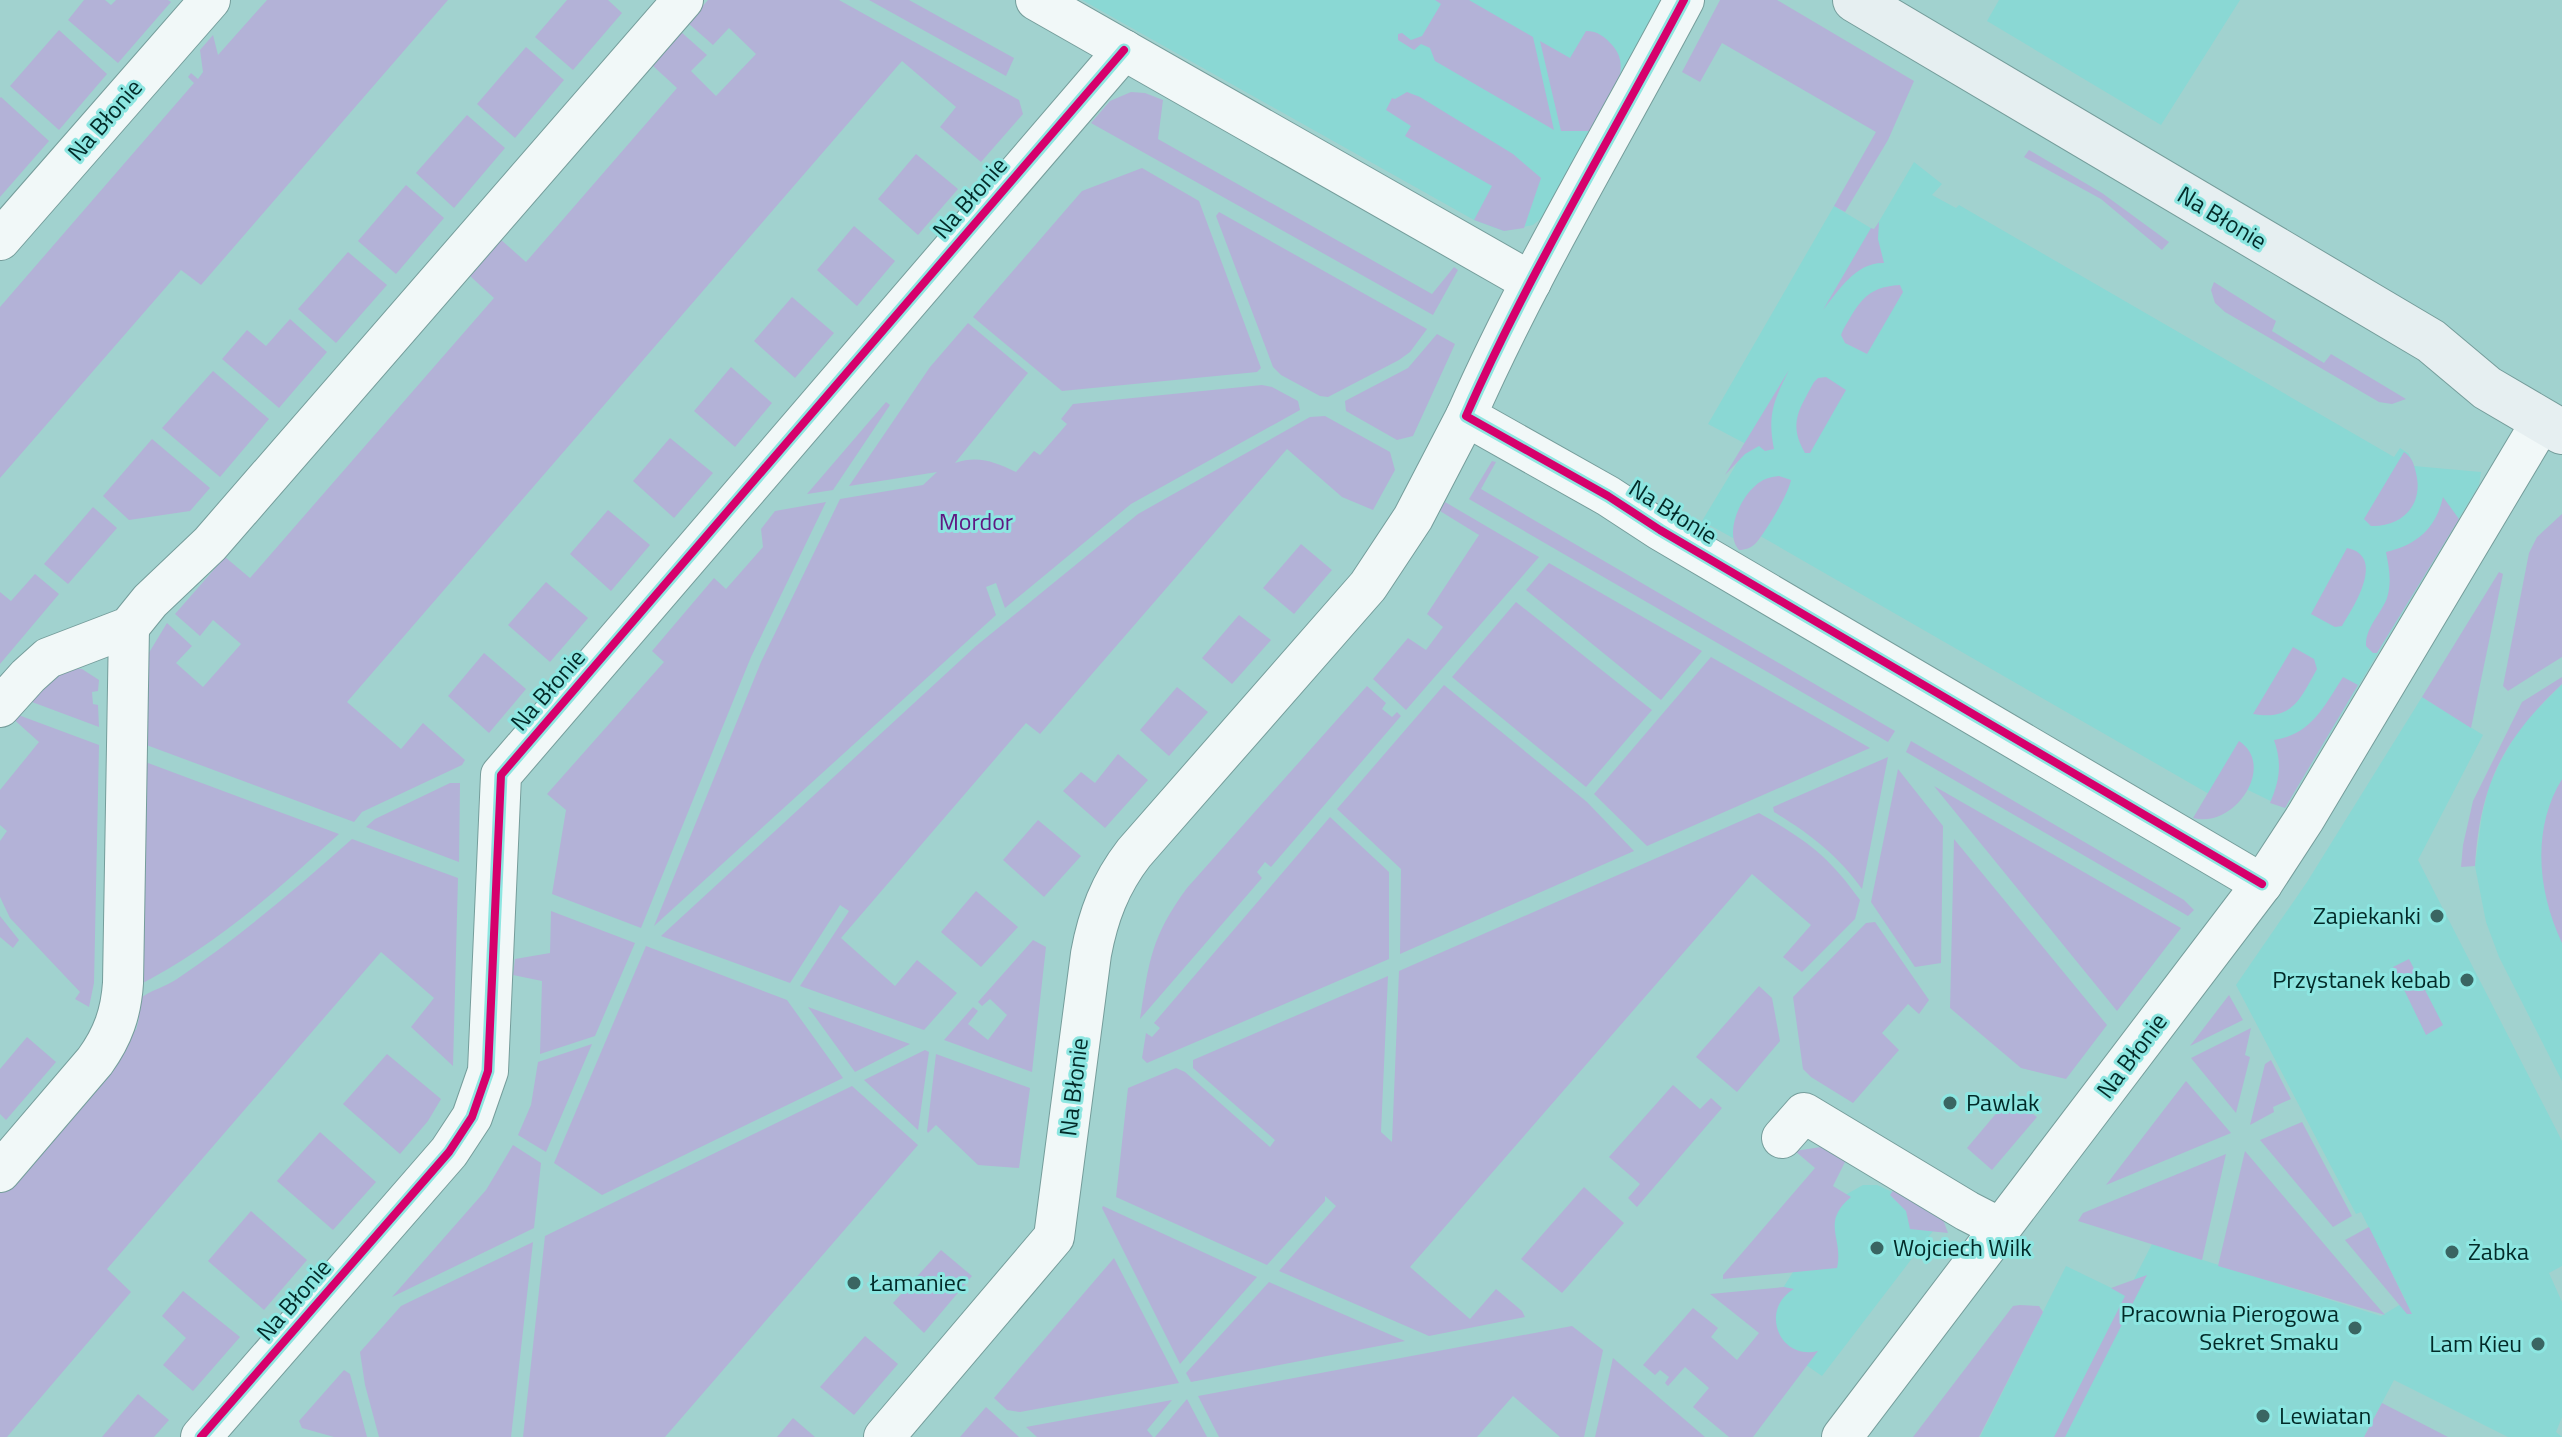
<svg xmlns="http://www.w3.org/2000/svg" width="2562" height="1437" font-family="'Titillium Web',sans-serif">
<rect width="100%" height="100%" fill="#a1d2cf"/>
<g fill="#8ad8d4">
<polygon points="1082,0 1663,0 1545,215 1533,225 1504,231 1474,220"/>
<polygon points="1999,0 2240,0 2161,125 1987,21"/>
<polygon points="1914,162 1942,184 1932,195 1956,208 1959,205 2394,457 2400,448 2409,454 2414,466 2481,472 2479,485 2285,808 2248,790 2239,780 2209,794 1762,537 1752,532 1733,538 1702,521 1748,445 1708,424 1834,206 1874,230"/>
<polygon points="2562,684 2562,1081 2499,957 2486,922 2475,866 2482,815 2489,786 2501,760 2522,724"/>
<polygon points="2422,697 2483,735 2418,860 2562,1141 2562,1266 2549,1273 2562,1302 2562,1417 2556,1432 2562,1437 2508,1437 2394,1380 2364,1437 1980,1437 2066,1266 2126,1295 2152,1244 2381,1316 2406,1301 2361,1212 2356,1214 2236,985 2307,882"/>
<polygon points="1863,1185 1877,1185 1901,1196 1933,1231 1822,1376 1768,1339 1767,1313 1840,1198"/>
</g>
<g fill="#b3b2d7">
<polygon points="84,0 105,0 111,5 116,0 168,0 171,2 118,63 68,20"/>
<polygon points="267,0 448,0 201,285 181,270 0,478 0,307 194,83 188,77 191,73 198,79 203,72 200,50 213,35 218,55"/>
<polygon points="567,0 608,0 622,13 573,70 535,37"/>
<polygon points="708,0 839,0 1019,100 1023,114 981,162 940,127 956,107 902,61 347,702 401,749 423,723 465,760 462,765 362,812 354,822 141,743 147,656 167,623 192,646 176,663 203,687 241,644 213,620 200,636 175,614 225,557 250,578 494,298 469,275 500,239 526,262 677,88 652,65 680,31 707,55 691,71 716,96 756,54 729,28 713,45 688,23"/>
<polygon points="869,0 909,0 1014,58 1006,76"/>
<polygon points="1435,0 1469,0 1533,37 1554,130 1435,61 1430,48 1421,44 1414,50 1398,40 1398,34 1402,33 1411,40 1422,36 1441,4"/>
<polygon points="1720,0 1777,0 1914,81 1888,140 1845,212 1834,206 1876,132 1722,43 1700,82 1682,72"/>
<polygon points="59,30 107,74 59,130 10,86"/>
<path d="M1586,31C1598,31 1605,37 1613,46C1635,72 1605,106 1591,131H1561L1540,41L1570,58Z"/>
<polygon points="526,47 564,80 515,138 477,104"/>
<polygon points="1131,92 1145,93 1163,100 1158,139 1432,294 1454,267 1458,270 1433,315 1091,123 1110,101"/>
<polygon points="1407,92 1420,97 1513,154 1541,178 1524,228 1504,231 1474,220 1492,186 1405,136 1411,126 1386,110 1392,98 1395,99"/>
<polygon points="1,97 49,141 0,197 0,98"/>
<polygon points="467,115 505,148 454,208 416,173"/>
<polygon points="2029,150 2102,193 2169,242 2162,250 2101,199 2024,157"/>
<polygon points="916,154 958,189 918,235 878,199"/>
<polygon points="1142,168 1199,201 1261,368 1257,372 1062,391 973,317 1082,191"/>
<polygon points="406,185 444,218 396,274 358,241"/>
<polygon points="1219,212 1427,329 1410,352 1399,360 1328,397 1320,396 1281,375 1273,367 1216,216"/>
<path d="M1879,222L1878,239L1884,263C1856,262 1839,290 1823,310L1871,228L1874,229Z"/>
<polygon points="854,226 895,261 857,306 817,270"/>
<polygon points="348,252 387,285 336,343 298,309"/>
<polygon points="2214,282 2276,321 2272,331 2324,363 2331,354 2406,399 2392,404 2379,402 2225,312 2215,303 2211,290"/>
<path d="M1900,285L1903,292L1867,354L1845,343L1841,335L1843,330C1859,303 1865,287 1900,285Z"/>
<polygon points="792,297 834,333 795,378 754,341"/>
<polygon points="290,319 327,352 279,408 222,359 247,330 266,346"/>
<path d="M968,323L1028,373L955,463C978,455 995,462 1016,472L1034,451L1040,455L1067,424L1061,419L1073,404L1262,385L1272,387L1298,401L1300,410L1131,504L1005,608L996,583L986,587L996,615L654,926L761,662L840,499L923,485L937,472L849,486L930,367Z"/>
<polygon points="1437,334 1455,344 1413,436 1397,440 1346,411 1345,401 1408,368"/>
<polygon points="731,367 772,403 735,447 694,411"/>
<path d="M1789,370C1774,400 1767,415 1774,449L1765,451L1759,446L1745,454L1725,475Z"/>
<polygon points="213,371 269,419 220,477 162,428"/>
<path d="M1826,377L1846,390L1810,453H1805C1788,423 1799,410 1814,382L1818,378Z"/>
<polygon points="886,402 890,405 833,490 807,494"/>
<polygon points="1325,416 1390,452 1395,470 1373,510 1342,497 1287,449 1040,734 1026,723 841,938 895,986 917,960 957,993 924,1030 800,986 849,911 840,905 790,983 661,936 976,646 1138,514 1310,417"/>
<polygon points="670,438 713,473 674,518 633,481"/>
<polygon points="152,439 210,488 190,511 129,520 103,496"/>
<path d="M2404,452C2412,457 2414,464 2416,473C2424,505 2402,527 2371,526L2364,519Z"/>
<polygon points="1492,461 1496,462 1481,489 1895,731 1888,742 1469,499"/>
<path d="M1779,476L1791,480C1788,495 1766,531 1756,543C1751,548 1745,550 1739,550C1724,533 1740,499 1755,486C1762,479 1770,477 1779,476Z"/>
<path d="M2443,497L2459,519L2377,653H2373L2366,646C2365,628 2381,614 2387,598C2392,582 2389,568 2386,552C2417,545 2436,528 2443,497Z"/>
<polygon points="826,502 751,657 641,928 552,894 566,810 547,794 664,662 652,651 714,578 726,589 763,547 761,529 775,511"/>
<polygon points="1445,502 1539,557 1406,710 1373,679 1408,638 1426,650 1443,627 1427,614 1479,535 1440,511"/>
<polygon points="93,507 117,528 68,584 44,564"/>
<polygon points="608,510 650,545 611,591 570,554"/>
<polygon points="2562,514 2562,657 2508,691 2503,686 2529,553 2537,537"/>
<polygon points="1301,544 1332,570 1294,614 1263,588"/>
<path d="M2347,548C2387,556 2353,608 2342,626L2335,627L2311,614Z"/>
<polygon points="1549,563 1702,651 1661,700 1526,590"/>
<polygon points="2499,572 2503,574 2471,728 2422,697"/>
<polygon points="35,574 59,594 0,664 0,592 11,601"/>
<polygon points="546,582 588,618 550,662 508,625"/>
<polygon points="1516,602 1652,710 1586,787 1452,677"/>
<polygon points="1239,615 1271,640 1232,684 1202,658"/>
<path d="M2293,647L2314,659L2317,669C2300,699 2293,721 2253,714Z"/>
<polygon points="484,653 526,689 489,733 448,696"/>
<polygon points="1711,657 1870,748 1647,846 1594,794"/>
<polygon points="67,668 82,669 99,680 98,691 92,692 93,704 98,705 99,727 24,699"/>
<path d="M2343,677L2358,685L2285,808L2270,803C2280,780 2282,763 2274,740C2311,735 2325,705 2343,677Z"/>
<path d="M2562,677V684C2503,740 2480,784 2475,866L2461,867L2463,845L2473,801L2522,702Z"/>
<polygon points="1444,685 1587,802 1634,851 1400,954 1401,869 1337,809"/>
<path d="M1367,686L1386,703L1382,709L1392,717L1397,712L1401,716L1271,867L1265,862L1257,872L1262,878L1140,1019C1149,961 1151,937 1187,888Z"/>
<polygon points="1177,687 1208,712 1169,756 1140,730"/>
<polygon points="13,713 99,745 94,983 89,1007 75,999 80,992 10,918 0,897 0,841 7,831 0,825 0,790 39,742 10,716"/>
<polygon points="1911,741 2184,900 2194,910 2188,916 1906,752"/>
<path d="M2239,741C2277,766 2234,829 2193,818Z"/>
<polygon points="1118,754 1148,780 1105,828 1063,791 1081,772 1095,783"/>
<path d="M1888,757L1862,889C1838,855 1809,833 1774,812L1773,807Z"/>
<path d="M140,760L339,834C276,891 212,949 135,987Z"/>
<polygon points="1898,769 1943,826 1941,963 1915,967 1871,902"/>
<path d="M2562,779V943C2538,892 2531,830 2562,779Z"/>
<polygon points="450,783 460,783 459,862 366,827 375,819"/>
<polygon points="1934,786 2181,928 2117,1011"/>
<path d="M1759,813C1806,840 1828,855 1860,900L1855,919L1802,972L1783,957L1811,925L1752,874L1410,1267L1470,1319L1496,1289L1522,1311L1525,1317L1429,1336L1279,1271L1336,1206L1325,1196V1201L1267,1265L1116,1197L1128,1088L1176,1068L1185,1072L1270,1147L1275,1140L1193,1068V1060L1388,976L1381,1132L1392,1142L1399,971Z"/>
<polygon points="1330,817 1389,872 1389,959 1147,1063 1142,1058 1146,1033 1152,1037 1160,1028 1154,1023"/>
<polygon points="1038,820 1081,856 1044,897 1003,860"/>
<path d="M352,839L458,878L453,1066L411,1027L434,998L381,952L107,1269L131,1292L7,1437H0V1190L128,1030H136L139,1018L132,1016L139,999C151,990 165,987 177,979C239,937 296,889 352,839Z"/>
<polygon points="1954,839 2107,1025 2066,1079 2021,1068 1950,1008"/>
<polygon points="976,891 1018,927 981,967 941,932"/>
<polygon points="551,911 635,943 595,1036 540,1054 542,981 513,975 515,959 550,953"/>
<polygon points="0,916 19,940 13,948 0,937"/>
<polygon points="1875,922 1929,1000 1919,1014 1908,1004 1882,1033 1899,1050 1853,1103 1811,1077 1803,1069 1793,997 1866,923"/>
<polygon points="1033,940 1046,947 1032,1072 944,1040 973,1007 978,1011 968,1024 988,1040 1007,1015 990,999 982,1006 978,1002"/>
<polygon points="646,946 787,1000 843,1078 602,1195 554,1163"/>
<polygon points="2409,959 2443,1025 2426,1035 2393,967"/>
<polygon points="1759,986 1772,998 1780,1041 1737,1092 1696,1057"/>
<polygon points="2229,995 2243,1020 2190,1046"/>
<polygon points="808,1007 910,1044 855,1072"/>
<polygon points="2251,1028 2245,1055 2250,1057 2236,1113 2191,1058"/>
<polygon points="27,1037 56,1062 6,1120 0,1114 0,1069"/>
<polygon points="592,1044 546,1152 518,1135 531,1105 538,1062"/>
<polygon points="925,1050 929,1052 918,1130 864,1080"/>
<polygon points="387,1054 441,1099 428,1121 400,1154 343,1104"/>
<polygon points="936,1054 1030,1088 1019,1168 978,1165 936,1125 928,1133 927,1131"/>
<polygon points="2271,1060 2291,1099 2273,1107 2274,1112 2250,1125 2265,1064"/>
<polygon points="2186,1081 2231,1133 2106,1185"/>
<polygon points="1673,1085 1700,1109 1711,1098 1722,1108 1637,1207 1628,1198 1640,1184 1609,1157"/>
<polygon points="852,1086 918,1145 665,1437 523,1437 545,1236"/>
<polygon points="2010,1097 2037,1117 1992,1170 1967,1148"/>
<polygon points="2302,1122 2352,1216 2333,1227 2260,1140"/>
<polygon points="320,1132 376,1182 333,1230 277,1181"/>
<polygon points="513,1145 541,1163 534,1228 392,1297 486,1190"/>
<path d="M1834,1145L1845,1152V1162L1833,1186L1851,1197C1820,1223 1844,1238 1837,1268L1723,1279V1275L1815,1168L1795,1151Z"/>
<polygon points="2245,1151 2371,1299 2385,1315 2218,1266"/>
<polygon points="2226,1154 2202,1260 2078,1221 2083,1213"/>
<polygon points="1898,1183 1941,1214 1948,1233 1910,1229 1906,1211 1890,1195"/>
<polygon points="1584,1187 1624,1223 1562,1293 1521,1259"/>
<polygon points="1103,1206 1257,1277 1180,1364 1102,1208"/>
<polygon points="251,1211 307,1260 264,1310 208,1261"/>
<polygon points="2369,1227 2412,1314 2407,1314 2345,1240"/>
<polygon points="533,1242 511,1437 379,1437 365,1385 360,1352 401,1306"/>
<polygon points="941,1250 972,1276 924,1333 893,1303"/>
<polygon points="1114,1258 1179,1383 1020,1412 1007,1410 994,1398"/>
<polygon points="2147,1275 2065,1437 2054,1437 2125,1296 2111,1288"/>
<polygon points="1269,1282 1405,1341 1191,1382 1186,1373"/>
<path d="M1784,1287L1794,1289C1759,1309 1779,1361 1818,1351L1753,1437H1729L1693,1407L1709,1388L1685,1367L1668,1386L1665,1383L1669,1377L1660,1370L1655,1375L1643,1365L1693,1308L1718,1328L1711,1337L1737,1360L1759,1333L1710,1294Z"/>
<polygon points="183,1291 240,1337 193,1391 163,1365 186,1338 162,1316"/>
<polygon points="2020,1305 2039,1306 2043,1312 1979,1437 1913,1437 2013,1306"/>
<polygon points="1572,1326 1603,1350 1584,1437 1560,1437 1513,1396 1477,1437 1219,1437 1198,1396"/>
<polygon points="865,1336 898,1364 854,1415 820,1387"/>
<polygon points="1613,1358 1705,1437 1595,1437"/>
<polygon points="344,1370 350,1374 367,1437 334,1437 302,1428 299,1421"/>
<polygon points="138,1394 169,1420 154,1437 102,1437"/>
<polygon points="1187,1399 1207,1437 1155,1437"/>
<polygon points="1172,1400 1147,1430 1153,1437 1037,1437 1026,1427"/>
<polygon points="2382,1403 2448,1437 2364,1437"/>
<polygon points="986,1407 1019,1437 960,1437"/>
<polygon points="793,1418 815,1437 777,1437"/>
</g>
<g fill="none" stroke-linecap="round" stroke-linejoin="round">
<g stroke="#759d9b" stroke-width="42">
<g id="street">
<polyline points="1036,0 1531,282"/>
<path d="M1684,0C1611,138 1529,273 1466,416L1608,496L1660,530L2262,884"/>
<polyline points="0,240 210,0"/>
<polyline points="0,707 28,676 48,658 129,627 150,601 210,544 683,0"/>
<polyline points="1782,1138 1804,1113 1967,1211 2000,1228"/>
<path d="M0,1172L95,1061C113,1036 121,1013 123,983L129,627"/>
<polyline points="201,1437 449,1152 472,1117 488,1071 501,775 1124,50"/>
<path d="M884,1437L1054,1237L1091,954C1098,916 1110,884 1134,853L1368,586L1413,518L1466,416"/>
<polyline points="1842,1437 2262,884 2305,818 2542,421"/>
</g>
</g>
<g stroke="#759d9b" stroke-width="46">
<polyline id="secondary" points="1855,0 2431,341 2487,388 2562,432"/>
</g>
<use href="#street" stroke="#f1f8f8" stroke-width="40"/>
<use href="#secondary" stroke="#e6eff1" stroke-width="44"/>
<g stroke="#8de6e1" stroke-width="13">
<g id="cycleway">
<path d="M1684,0C1611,138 1529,273 1466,416L1608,496L1660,530L2262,884"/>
<polyline points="201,1437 449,1152 472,1117 488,1071 501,775 1124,50"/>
</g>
</g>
<use href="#cycleway" stroke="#d6006c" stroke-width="8"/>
</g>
<g fill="#3a6562" stroke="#8de6e1" stroke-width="3">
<circle cx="2437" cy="916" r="8"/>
<circle cx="2467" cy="980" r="8"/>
<circle cx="1950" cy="1103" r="8"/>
<circle cx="1877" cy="1248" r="8"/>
<circle cx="2452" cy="1252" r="8"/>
<circle cx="854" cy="1283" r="8"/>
<circle cx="2355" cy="1328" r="8"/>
<circle cx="2538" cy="1344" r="8"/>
<circle cx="2263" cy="1416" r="8"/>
</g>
<g text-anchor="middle" stroke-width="6" stroke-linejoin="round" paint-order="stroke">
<g font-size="24" fill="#022a28" stroke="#8de6e1">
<text transform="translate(105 120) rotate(-49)" y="8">Na Błonie</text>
<text transform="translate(970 198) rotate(-49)" y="8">Na Błonie</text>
<text transform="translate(2222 218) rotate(31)" y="8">Na Błonie</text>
<text transform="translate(1673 512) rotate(32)" y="8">Na Błonie</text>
<text transform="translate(548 690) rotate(-49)" y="8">Na Błonie</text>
<text transform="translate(2132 1056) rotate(-53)" y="8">Na Błonie</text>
<text transform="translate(1074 1087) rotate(-83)" y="8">Na Błonie</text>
<text transform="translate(294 1300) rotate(-49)" y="8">Na Błonie</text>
</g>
<g font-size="24" fill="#601982" stroke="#8de6e1">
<text x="976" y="530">Mordor</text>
</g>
<g font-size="24" fill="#022a28" stroke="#8de6e1" text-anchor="start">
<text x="2421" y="924" text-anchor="end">Zapiekanki</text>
<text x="2451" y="988" text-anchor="end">Przystanek kebab</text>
<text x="1966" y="1111">Pawlak</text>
<text x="1893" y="1256">Wojciech Wilk</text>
<text x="2468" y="1260">Żabka</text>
<text x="870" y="1291">Łamaniec</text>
<text x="2339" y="1322" text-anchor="end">Pracownia Pierogowa<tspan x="2339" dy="28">Sekret Smaku</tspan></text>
<text x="2522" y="1352" text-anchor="end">Lam Kieu</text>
<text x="2279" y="1424">Lewiatan</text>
</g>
</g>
</svg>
